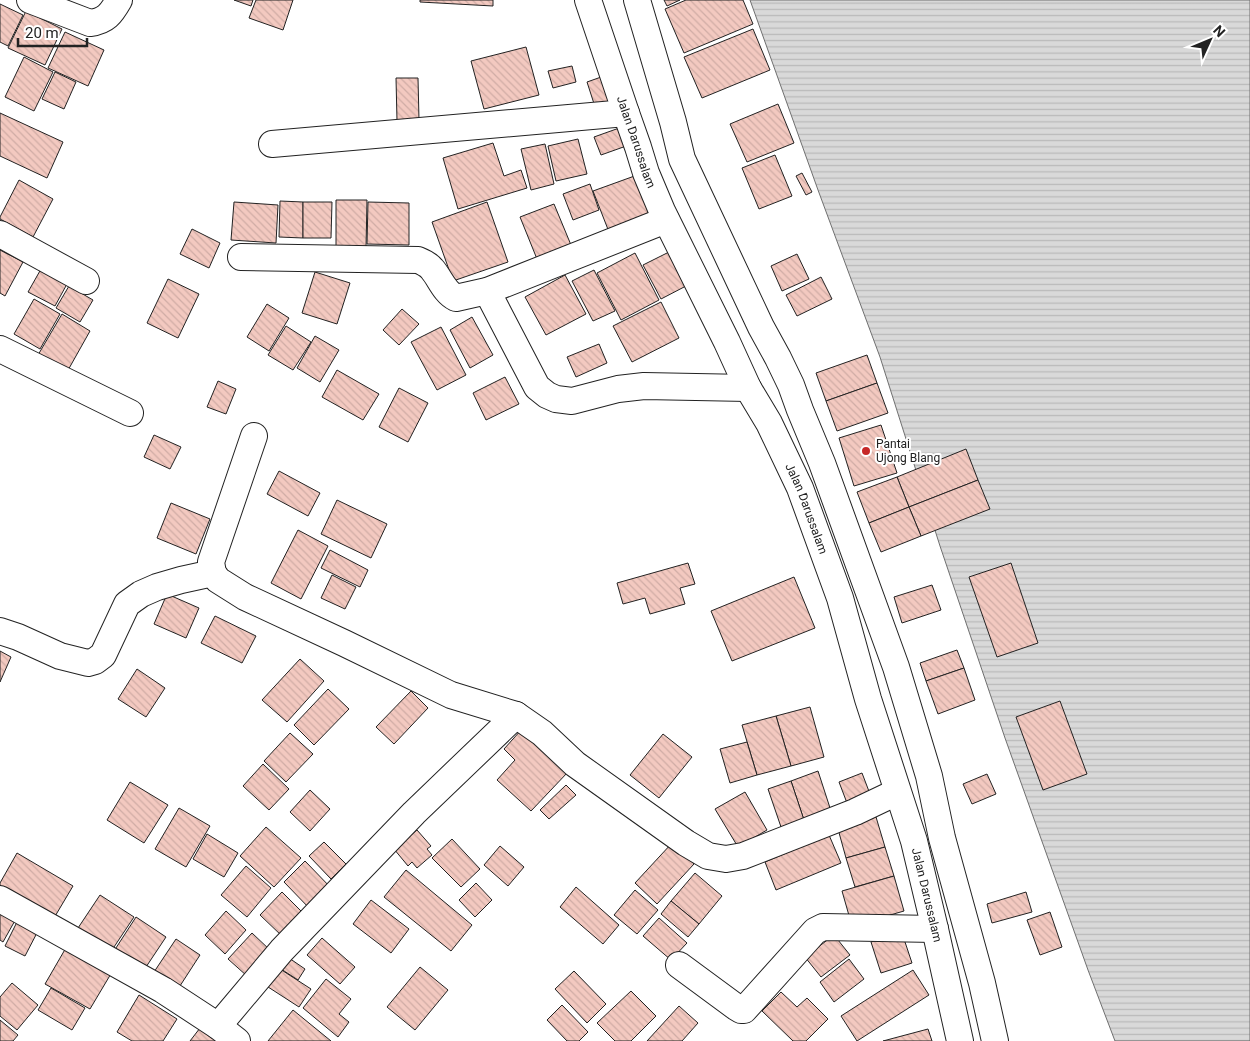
<svg xmlns="http://www.w3.org/2000/svg" width="1250" height="1041" font-family="Roboto,sans-serif">
<defs>
<pattern id="water-rules" width="6" height="5" patternUnits="userSpaceOnUse" patternTransform="scale(1.25)"><rect width="6" height="5" fill="#d9d9d9"/><path d="M0 2.5h6" fill="none" stroke="#bababa"/></pattern>
<pattern id="building-back-hatch" width="6" height="6" patternUnits="userSpaceOnUse" patternTransform="scale(1.25)"><rect width="6" height="6" fill="#f3c9c0"/><path d="M-1 5l2 2M0 0l6 6M5-1l2 2" fill="none" stroke="#d0aca5"/></pattern>
</defs>
<rect width="100%" height="100%" fill="#fff"/>
<polygon fill="url(#water-rules)" stroke="#6f6f6f" points="750,0 1250,0 1250,1041 1115,1041 1088,970 1005,738 940,546 880,357 818,190"/>
<g fill="url(#building-back-hatch)" stroke="#222">
<polygon points="234,0 253,0 251,6"/>
<polygon points="256,0 293,0 283,30 249,18"/>
<polygon points="420,0 493,0 493,6 420,2"/>
<polygon points="664,0 680,0 667,6"/>
<polygon points="686,0 743,0 753,24 684,53 665,9"/>
<polygon points="0,4 23,15 8,46 0,42"/>
<polygon points="26,11 62,29 45,65 8,48"/>
<polygon points="753,29 770,70 702,98 684,57"/>
<polygon points="65,32 104,50 88,86 48,68"/>
<polygon points="526,47 539,95 484,109 471,61"/>
<polygon points="24,57 53,72 34,111 5,97"/>
<polygon points="572,66 576,82 553,88 548,71"/>
<polygon points="55,72 76,82 64,109 42,99"/>
<polygon points="604,76 615,107 597,113 587,82"/>
<polygon points="396,78 418,78 419,120 397,121"/>
<polygon points="778,104 794,143 747,162 730,124"/>
<polygon points="0,113 63,142 47,178 0,156"/>
<polygon points="622,127 629,145 601,155 594,137"/>
<polygon points="578,139 587,174 556,181 548,146"/>
<polygon points="493,143 504,176 521,170 527,188 458,209 443,158"/>
<polygon points="545,144 554,184 531,190 521,149"/>
<polygon points="775,155 792,196 759,209 742,168"/>
<polygon points="802,173 812,192 806,195 796,176"/>
<polygon points="640,174 656,215 609,232 593,191"/>
<polygon points="19,180 53,199 33,237 0,219 0,217"/>
<polygon points="590,184 599,210 573,220 563,194"/>
<polygon points="336,200 367,200 366,248 336,247"/>
<polygon points="280,201 303,202 303,238 279,237"/>
<polygon points="234,202 278,205 276,243 231,240"/>
<polygon points="303,202 332,202 331,238 303,238"/>
<polygon points="368,202 409,203 409,245 367,244"/>
<polygon points="487,202 508,262 453,281 432,222"/>
<polygon points="554,204 571,245 537,259 520,217"/>
<polygon points="192,229 220,243 209,268 180,254"/>
<polygon points="0,250 23,262 5,296 0,293"/>
<polygon points="669,252 686,286 661,299 643,265"/>
<polygon points="635,253 659,300 621,320 597,273"/>
<polygon points="797,254 809,279 782,291 771,266"/>
<polygon points="41,269 67,284 55,306 28,292"/>
<polygon points="594,270 615,311 593,321 572,281"/>
<polygon points="315,272 350,283 337,324 302,313"/>
<polygon points="565,275 586,314 546,335 525,297"/>
<polygon points="821,277 832,299 797,316 786,295"/>
<polygon points="168,279 199,294 178,338 147,323"/>
<polygon points="69,286 93,300 80,322 56,308"/>
<polygon points="34,299 60,314 40,349 14,334"/>
<polygon points="661,302 679,338 632,362 613,326"/>
<polygon points="267,304 289,318 269,351 247,337"/>
<polygon points="402,309 419,324 399,345 383,330"/>
<polygon points="62,314 90,331 67,372 38,355"/>
<polygon points="472,317 493,355 470,368 450,330"/>
<polygon points="286,326 311,342 293,370 268,355"/>
<polygon points="441,327 466,375 437,390 411,342"/>
<polygon points="315,336 339,350 320,382 297,368"/>
<polygon points="599,344 607,363 576,377 567,357"/>
<polygon points="867,355 877,383 826,401 816,373"/>
<polygon points="337,370 379,394 363,420 322,397"/>
<polygon points="505,377 519,404 486,420 473,393"/>
<polygon points="218,381 236,389 226,414 207,407"/>
<polygon points="877,383 888,413 837,431 826,401"/>
<polygon points="399,388 428,403 408,442 379,427"/>
<polygon points="881,425 897,473 854,486 839,438"/>
<polygon points="154,435 181,447 170,469 144,457"/>
<polygon points="966,449 978,480 909,507 897,477"/>
<polygon points="279,471 320,493 308,516 267,494"/>
<polygon points="897,477 909,507 869,523 857,492"/>
<polygon points="978,480 990,509 921,536 909,507"/>
<polygon points="337,500 387,524 371,558 321,534"/>
<polygon points="171,503 210,519 196,554 157,538"/>
<polygon points="909,507 921,536 881,552 869,523"/>
<polygon points="298,530 328,546 301,599 271,583"/>
<polygon points="330,550 368,570 360,587 321,568"/>
<polygon points="688,563 695,584 680,588 685,604 650,614 645,598 623,604 617,583"/>
<polygon points="1011,563 1038,643 997,657 969,577"/>
<polygon points="332,575 356,587 345,609 321,598"/>
<polygon points="794,577 815,628 732,661 711,611"/>
<polygon points="932,585 941,610 902,623 894,597"/>
<polygon points="167,594 199,608 186,638 154,624"/>
<polygon points="215,616 256,636 242,663 201,643"/>
<polygon points="957,650 964,668 926,681 920,663"/>
<polygon points="0,651 11,657 0,682"/>
<polygon points="300,659 324,681 287,722 262,700"/>
<polygon points="964,668 975,700 938,714 926,681"/>
<polygon points="137,669 165,688 146,717 118,699"/>
<polygon points="328,689 349,709 314,745 294,725"/>
<polygon points="411,691 428,708 394,744 376,727"/>
<polygon points="1060,701 1087,774 1043,790 1016,717"/>
<polygon points="810,707 824,757 791,766 776,716"/>
<polygon points="776,716 791,766 757,775 742,725"/>
<polygon points="522,729 568,772 531,811 497,780 515,760 504,749"/>
<polygon points="290,733 313,754 286,782 264,761"/>
<polygon points="663,734 692,757 659,798 630,775"/>
<polygon points="747,742 757,775 730,783 720,749"/>
<polygon points="263,764 289,789 269,810 243,786"/>
<polygon points="818,771 831,811 804,820 791,781"/>
<polygon points="862,773 870,794 847,803 839,782"/>
<polygon points="987,774 996,794 972,804 963,784"/>
<polygon points="791,781 804,820 781,827 768,789"/>
<polygon points="130,782 168,805 144,843 107,820"/>
<polygon points="566,785 576,795 549,819 540,810"/>
<polygon points="310,790 330,809 310,831 290,812"/>
<polygon points="745,792 767,830 738,847 715,809"/>
<polygon points="179,808 210,826 186,867 155,849"/>
<polygon points="876,817 885,847 846,858 838,829"/>
<polygon points="266,827 301,858 274,887 240,856"/>
<polygon points="417,830 431,846 427,849 432,855 417,868 412,862 408,866 394,849"/>
<polygon points="207,834 238,853 224,877 193,859"/>
<polygon points="829,835 841,863 776,890 765,862"/>
<polygon points="452,839 480,869 461,887 432,858"/>
<polygon points="324,842 346,864 331,879 309,856"/>
<polygon points="672,843 694,864 657,904 635,883"/>
<polygon points="500,846 524,867 508,886 484,865"/>
<polygon points="885,847 894,876 855,887 846,858"/>
<polygon points="17,853 73,886 54,918 0,887 0,883"/>
<polygon points="305,861 333,890 312,911 284,882"/>
<polygon points="246,866 271,888 247,917 221,895"/>
<polygon points="406,870 472,925 451,951 384,897"/>
<polygon points="695,873 722,896 699,924 671,901"/>
<polygon points="894,876 904,911 852,926 842,891"/>
<polygon points="476,883 492,900 475,917 459,900"/>
<polygon points="576,887 619,925 603,944 560,907"/>
<polygon points="635,890 658,910 637,934 614,915"/>
<polygon points="282,892 305,915 283,937 260,915"/>
<polygon points="1026,892 1032,912 992,923 987,904"/>
<polygon points="100,895 134,917 112,950 78,928"/>
<polygon points="371,900 409,929 391,953 353,924"/>
<polygon points="671,901 699,924 688,937 661,914"/>
<polygon points="0,907 17,917 3,942 0,940"/>
<polygon points="226,911 246,930 225,954 205,935"/>
<polygon points="1050,912 1062,947 1040,955 1027,920"/>
<polygon points="136,917 166,937 144,970 114,951"/>
<polygon points="19,918 39,929 25,956 5,946"/>
<polygon points="659,918 687,943 671,960 643,936"/>
<polygon points="252,933 271,951 247,976 228,959"/>
<polygon points="902,933 912,963 881,973 871,942"/>
<polygon points="834,935 850,955 821,977 805,957"/>
<polygon points="322,938 355,967 340,984 307,955"/>
<polygon points="176,939 200,955 178,989 154,972"/>
<polygon points="67,946 112,972 90,1009 45,984"/>
<polygon points="289,958 305,969 298,980 281,969"/>
<polygon points="849,959 864,979 834,1002 820,982"/>
<polygon points="277,967 311,989 299,1007 265,985"/>
<polygon points="420,967 448,990 415,1030 387,1007"/>
<polygon points="913,970 929,995 857,1041 841,1016"/>
<polygon points="574,971 606,1004 587,1023 555,989"/>
<polygon points="326,979 351,999 339,1014 349,1022 338,1037 303,1008"/>
<polygon points="12,983 38,1005 17,1030 0,1016 0,997"/>
<polygon points="51,988 85,1008 72,1030 38,1010"/>
<polygon points="631,991 656,1016 631,1041 615,1041 597,1023"/>
<polygon points="781,992 797,1007 807,998 828,1019 806,1041 793,1041 762,1011"/>
<polygon points="139,995 177,1019 163,1041 132,1041 117,1032"/>
<polygon points="562,1005 588,1032 579,1041 567,1041 547,1020"/>
<polygon points="679,1006 698,1023 682,1041 647,1041"/>
<polygon points="293,1010 331,1041 268,1041"/>
<polygon points="0,1020 18,1035 13,1041 0,1041"/>
<polygon points="200,1028 217,1041 190,1041"/>
<polygon points="928,1029 932,1041 883,1041"/>
</g>
<g fill="none" stroke-linecap="round" stroke-linejoin="round">
<g stroke="#222" stroke-width="28">
<g id="minor">
<path d="M30,0L90,23C106,21 111,14 119,0"/>
<path id="s1" d="M588,0L626,113L638,147L646,173L662,211L727,342L748,388L769,423L800,488L840,598L868,699L914,841L935,929L960,1041"/>
<polyline points="637,0 673,122 682,159 761,327 778,358 791,385 800,410 822,463 896,667 929,776 942,838 982,983 995,1041"/>
<polyline points="272,144 626,113"/>
<polyline points="0,234 86,281"/>
<path d="M241,257L418,260C423,262 428,264 432,269C440,278 444,292 456,298L487,291L666,220"/>
<polyline points="487,291 537,387 547,395 556,399 572,401 618,389 644,386 748,388"/>
<polyline points="0,349 130,413"/>
<polyline points="254,436 211,562 213,573 218,580 245,597 344,643 451,695 516,715 542,733 575,764 686,843 708,856 726,859 743,856 855,812 897,792"/>
<polyline points="0,631 18,637 60,656 88,663 95,661 103,655 127,604 141,594 157,587 181,580 213,573"/>
<polyline points="0,899 163,990 218,1026 237,1041"/>
<polyline points="679,965 736,1007 741,1010 744,1010 815,931 823,927 935,929"/>
<polyline points="218,1026 282,950 414,813 516,715"/>
</g>
</g>
<use href="#minor" stroke="#fff" stroke-width="26"/>
</g>
<circle fill="#c62828" stroke="#fff" stroke-width="2" cx="866" cy="451" r="5"/>
<g text-anchor="middle" stroke-width="4" stroke-linejoin="round" paint-order="stroke">
<g font-size="12" fill="#222" stroke="#fff">
<text dy="4" stroke="none"><textPath href="#s1" startOffset="150">Jalan Darussalam</textPath></text>
<text dy="4" stroke="none"><textPath href="#s1" startOffset="555">Jalan Darussalam</textPath></text>
<text dy="4" stroke="none"><textPath href="#s1" startOffset="960">Jalan Darussalam</textPath></text>
</g>
<g font-size="12" fill="#222" stroke="#fff" text-anchor="start">
<text x="876" y="448">Pantai<tspan x="876" dy="14">Ujong Blang</tspan></text>
</g>
</g>
<g transform="translate(1210 40) rotate(46)" stroke="#ffffff" stroke-width="4" paint-order="stroke">
<path d="M0-4L9 19L0 12L-9 19Z" fill="#222222"/>
<text y="-8" font-size="14" font-weight="bold" text-anchor="middle" fill="#222222">N</text>
</g>
<path d="M18 38v8h69v-8" fill="none" stroke="#222222" stroke-width="2.5"/>
<text x="25" y="38" font-size="15" fill="#222222" stroke="#ffffff" stroke-width="4" paint-order="stroke">20 m</text>
</svg>
